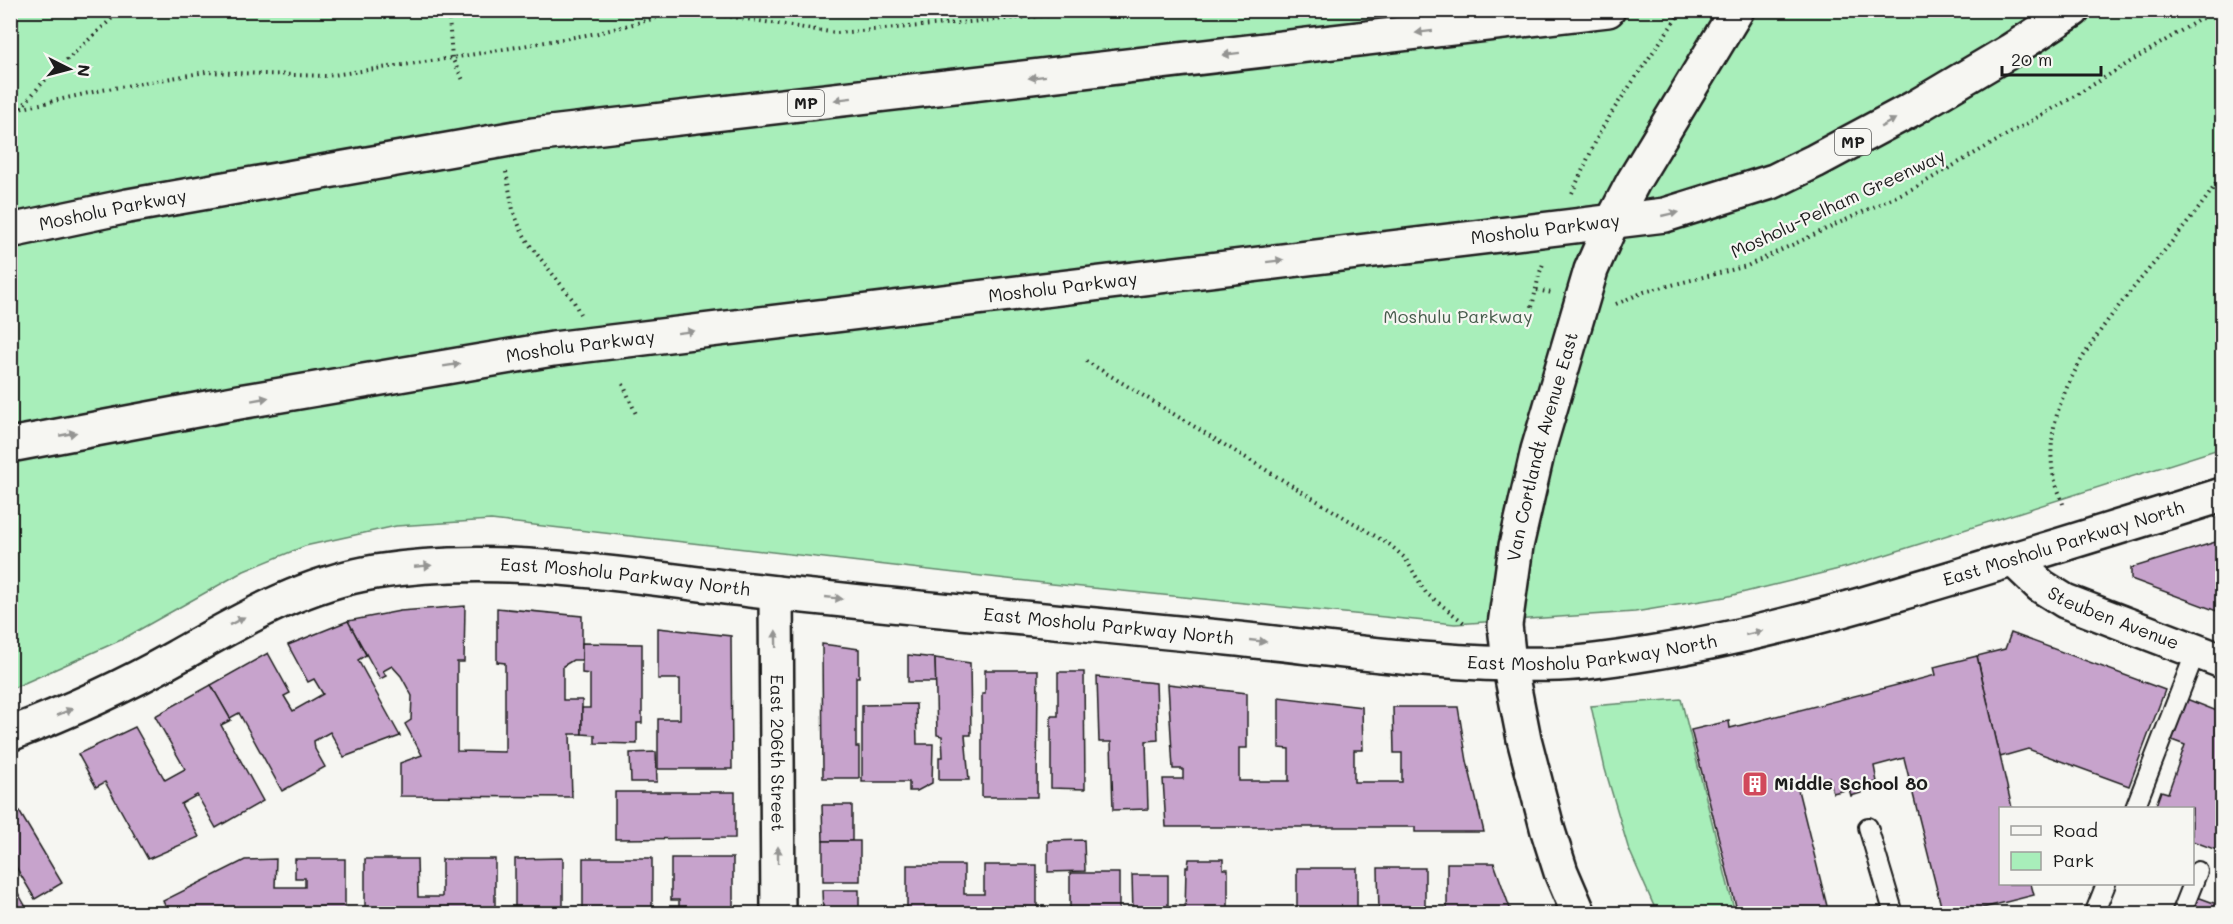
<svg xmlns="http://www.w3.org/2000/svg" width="2233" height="924" font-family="Mali,sans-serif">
<rect width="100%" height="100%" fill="#f6f6f2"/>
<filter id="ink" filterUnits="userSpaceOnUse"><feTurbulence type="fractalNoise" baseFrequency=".0167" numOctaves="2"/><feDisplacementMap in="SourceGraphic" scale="12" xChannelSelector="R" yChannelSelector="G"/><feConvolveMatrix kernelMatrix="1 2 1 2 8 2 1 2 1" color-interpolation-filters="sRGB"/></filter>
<g filter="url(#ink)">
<g fill="#a8eeba" stroke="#62856b" stroke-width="1.5">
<polygon points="11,11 2222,11 2222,448 1847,567 1725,597 1635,612 1455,624 1052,584 491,520 396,526 305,546 244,571 121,640 11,689"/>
<polygon points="1681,699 1735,913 1657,913 1628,847 1605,769 1591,706"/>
</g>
<g fill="#c7a3cc" stroke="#1c1c1c" stroke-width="1.5">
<polygon points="2222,540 2222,613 2131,579 2131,568"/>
<polygon points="465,606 464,662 457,662 457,751 505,752 505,663 497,662 497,608 582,616 582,660 573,660 563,666 563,700 582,700 582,734 570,734 572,797 400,796 400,763 422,755 405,724 411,720 412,696 401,676 392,666 383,671 386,676 380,679 348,621 400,611"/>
<polygon points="348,621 366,655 358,660 400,736 344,757 330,732 314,741 315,749 325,767 282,791 239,713 230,718 211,685 268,653 290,693 284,696 293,711 323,694 314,679 308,682 288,645"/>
<polygon points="658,628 731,636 732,769 658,769 658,719 680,719 680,679 658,679"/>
<polygon points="2011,633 2165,690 2129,786 2028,749 2000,757 1977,656 2005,649"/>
<polygon points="582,643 642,644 642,723 637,723 637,744 595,743 595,735 582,734 582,708 590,708 590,674 582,673"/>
<polygon points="822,644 859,649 859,677 856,677 856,747 859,747 859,778 823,778"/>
<polygon points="908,655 935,658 936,682 908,682"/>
<polygon points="1977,656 2012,808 2000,808 2000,884 2031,884 2034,895 1959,914 1943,914 1904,758 1874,766 1877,782 1859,786 1861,793 1851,796 1849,789 1833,793 1829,777 1797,786 1829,914 1738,914 1691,730 1729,721 1730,728 1936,675 1934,667"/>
<polygon points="935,658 970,663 971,735 965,735 969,780 939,780 939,757 943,757 942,736 937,735"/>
<polygon points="985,670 1038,670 1037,797 982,797 982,694 985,694"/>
<polygon points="1058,672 1084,672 1085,789 1051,788 1051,716 1058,716"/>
<polygon points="1097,677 1156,683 1158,740 1146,741 1148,809 1113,810 1111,742 1099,742"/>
<polygon points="1168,684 1247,693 1247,748 1239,748 1239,781 1289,781 1289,749 1279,748 1279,697 1362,707 1363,750 1354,750 1354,782 1402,782 1402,753 1394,753 1393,707 1458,707 1467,761 1484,832 1415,832 1415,827 1166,827 1163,779 1183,779 1183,769 1173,769"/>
<polygon points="211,685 231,720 221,725 263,801 216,828 197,795 181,804 199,837 148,859 105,782 96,787 78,754 135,727 165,780 185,769 155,716"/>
<polygon points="2184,698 2222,713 2222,783 2216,800 2222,802 2222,852 2192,841 2192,808 2155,808 2161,791 2168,793 2185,745 2169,739"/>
<polygon points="916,704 917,744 933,744 932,783 917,791 909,791 909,782 862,782 862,705"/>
<polygon points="656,752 657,782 631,782 630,753"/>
<polygon points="615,792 735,792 735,838 615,839"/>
<polygon points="13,801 62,883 35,899 10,857 10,803"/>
<polygon points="822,805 852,805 852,841 823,841"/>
<polygon points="1084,840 1085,871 1048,872 1048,841"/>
<rect x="823" y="841" width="37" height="40"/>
<polygon points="563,858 563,910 583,910 583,858 652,858 652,910 679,909 679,900 671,900 671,858 733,858 733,914 515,914 515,859"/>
<polygon points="276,859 275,887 305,887 305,878 295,878 295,859 345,859 345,914 169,914 163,901 245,860"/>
<polygon points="365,859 417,859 418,897 442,897 442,859 495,859 495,914 365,914"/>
<polygon points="1189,859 1223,859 1223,869 1228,869 1228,914 1185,914 1186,867 1188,867"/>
<polygon points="1447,863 1494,863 1512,914 1436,914 1447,913"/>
<polygon points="907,865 964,865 964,894 984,894 984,865 1037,865 1037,914 907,914"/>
<polygon points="1297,868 1357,868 1357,913 1366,914 1297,914"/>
<polygon points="1378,868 1425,868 1425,914 1379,914"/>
<rect x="1070" y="873" width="49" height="41"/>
<polygon points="1132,875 1168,875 1168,914 1133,914"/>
<polygon points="10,879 30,914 10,914"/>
<polygon points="822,890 859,890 859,914 823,914"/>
<polygon points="2192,895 2222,906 2219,914 2185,914"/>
</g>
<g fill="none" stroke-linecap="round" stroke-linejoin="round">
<g stroke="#1c1c1c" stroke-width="22">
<g id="service">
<polyline points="2135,808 2196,651"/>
<polyline points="1868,827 1894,914"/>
<polyline points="2094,914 2106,884"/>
<polyline points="2181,914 2198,871"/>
</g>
</g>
<g stroke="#1c1c1c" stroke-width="38">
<g id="minor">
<path id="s1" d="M2014,560L2041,586L2065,601L2222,661"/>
<path id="s2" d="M776,593L778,914"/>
<path id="s3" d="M10,734C68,712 123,687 176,657C240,621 301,584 375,572C499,552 626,576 750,590C909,608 1069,622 1228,638C1336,649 1451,667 1559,664C1589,663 1620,658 1650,653C1733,640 1814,619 1894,595C2004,563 2113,529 2222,495"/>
</g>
</g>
<g stroke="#1c1c1c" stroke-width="38">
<g id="tertiary">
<path id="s4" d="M1579,914L1561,872L1548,831L1524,739L1509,663L1505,625L1516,546L1538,450L1591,270L1612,222L1633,182L1737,10"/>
</g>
</g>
<g stroke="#1c1c1c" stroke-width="38">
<g id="primary">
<path id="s5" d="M10,231L128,206L533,135L1608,10"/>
<path id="s6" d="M10,445L239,402L553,349L1665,215L1774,181L1815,161L1914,108L2010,51L2073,10"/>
</g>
</g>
<g stroke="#1c1c1c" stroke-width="4" stroke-dasharray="1.5 4.5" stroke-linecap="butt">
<polyline points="443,10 449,18 452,58 463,80"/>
<polyline points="689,10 836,33 1114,10"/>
<polyline points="21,108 43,82 121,10"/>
<polyline points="10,111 102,90 206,72 326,76 452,58 598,33 687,10"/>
<polyline points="506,172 513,210 520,228 529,244 573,300 580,314"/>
<polyline points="1572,193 1600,132 1614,109 1682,10"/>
<polyline points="1537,290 1552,293"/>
<polyline points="1616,304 1644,292 1747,266 1916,187 2068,100 2215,10"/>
<polyline points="1532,307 1539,275 1544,261"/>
<polyline points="1086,361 1390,545 1405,558 1426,593 1467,625"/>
<polyline points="623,384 636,414"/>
<path d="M2063,504C2060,494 2055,484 2053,473C2035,364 2172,260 2222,174"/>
</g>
<use href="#service" stroke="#f6f6f2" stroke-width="18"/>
<use href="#minor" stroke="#f6f6f2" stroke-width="33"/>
<use href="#tertiary" stroke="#f6f6f2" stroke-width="33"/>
<use href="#primary" stroke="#f6f6f2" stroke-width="33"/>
</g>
<defs><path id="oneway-solid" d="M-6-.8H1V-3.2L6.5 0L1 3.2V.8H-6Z" transform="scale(1.5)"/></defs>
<g fill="#949492">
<use href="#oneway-solid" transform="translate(1424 32) rotate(173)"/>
<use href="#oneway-solid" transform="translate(1231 54) rotate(173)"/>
<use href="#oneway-solid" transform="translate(1037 77) rotate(173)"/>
<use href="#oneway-solid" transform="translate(843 99) rotate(173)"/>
<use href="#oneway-solid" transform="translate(1888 123) rotate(-29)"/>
<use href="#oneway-solid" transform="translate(1670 214) rotate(-13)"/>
<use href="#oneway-solid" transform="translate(1275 261) rotate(-7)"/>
<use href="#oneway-solid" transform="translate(686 332) rotate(-7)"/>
<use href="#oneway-solid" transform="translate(452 365) rotate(-9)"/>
<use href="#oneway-solid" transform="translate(260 399) rotate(-10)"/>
<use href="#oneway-solid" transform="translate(68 434) rotate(-11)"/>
<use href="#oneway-solid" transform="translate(423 566) rotate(-5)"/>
<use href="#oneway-solid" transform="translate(834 598) rotate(6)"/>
<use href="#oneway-solid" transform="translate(237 621) rotate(-27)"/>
<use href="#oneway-solid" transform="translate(1754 633) rotate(-13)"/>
<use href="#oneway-solid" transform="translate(776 639) rotate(-91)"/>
<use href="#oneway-solid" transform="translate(1258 641) rotate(6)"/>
<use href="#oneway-solid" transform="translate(65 712) rotate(-22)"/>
<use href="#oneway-solid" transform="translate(778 855) rotate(-90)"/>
</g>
</g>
<defs>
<g id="building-square" transform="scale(1.35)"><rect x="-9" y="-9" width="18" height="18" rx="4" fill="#d1495b" stroke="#f6f6f2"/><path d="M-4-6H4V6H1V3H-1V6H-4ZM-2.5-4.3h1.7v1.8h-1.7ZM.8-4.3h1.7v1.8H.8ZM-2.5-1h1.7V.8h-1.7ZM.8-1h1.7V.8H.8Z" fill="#fff"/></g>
</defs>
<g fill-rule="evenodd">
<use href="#building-square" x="1755" y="784"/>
</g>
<g text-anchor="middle" stroke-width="4.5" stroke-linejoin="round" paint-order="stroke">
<g fill="#f6f6f2" stroke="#5d5d5c" stroke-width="1.5">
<rect x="788" y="90" width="36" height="26" rx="4.5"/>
<rect x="1835" y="129" width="36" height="26" rx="4.5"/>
</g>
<g font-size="16" font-weight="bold" fill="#1c1c1c">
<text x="806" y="109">MP</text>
<text x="1853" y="148">MP</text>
</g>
<g font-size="18" fill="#1c1c1c" stroke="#f6f6f2">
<text transform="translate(1838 204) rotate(-25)" y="6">Mosholu-Pelham Greenway</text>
<text dy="6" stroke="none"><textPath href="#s5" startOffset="105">Mosholu Parkway</textPath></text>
<text dy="6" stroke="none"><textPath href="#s6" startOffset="1551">Mosholu Parkway</textPath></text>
<text dy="6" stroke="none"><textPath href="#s6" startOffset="1065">Mosholu Parkway</textPath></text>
<text dy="6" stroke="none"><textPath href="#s6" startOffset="579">Mosholu Parkway</textPath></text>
<text dy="6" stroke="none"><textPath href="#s4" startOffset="482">Van Cortlandt Avenue East</textPath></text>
<text dy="6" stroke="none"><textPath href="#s3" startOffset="2110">East Mosholu Parkway North</textPath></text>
<text dy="6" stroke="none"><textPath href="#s3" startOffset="652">East Mosholu Parkway North</textPath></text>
<text dy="6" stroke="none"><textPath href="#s1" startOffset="117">Steuben Avenue</textPath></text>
<text dy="6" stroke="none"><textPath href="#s3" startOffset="1138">East Mosholu Parkway North</textPath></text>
<text dy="6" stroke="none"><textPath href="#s3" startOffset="1624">East Mosholu Parkway North</textPath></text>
<text dy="6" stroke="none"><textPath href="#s2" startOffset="160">East 206th Street</textPath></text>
</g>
<g font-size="18" fill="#465b4b" stroke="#f6f6f2">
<text x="1458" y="323">Moshulu Parkway</text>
</g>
<g font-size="18" font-weight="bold" fill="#1c1c1c" stroke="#f6f6f2" text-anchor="start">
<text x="1774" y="790">Middle School 80</text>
</g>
</g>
<rect width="2233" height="924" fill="none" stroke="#f6f6f2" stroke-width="36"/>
<rect x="18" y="18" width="2197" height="888" fill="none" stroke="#1c1c1c" stroke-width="2" filter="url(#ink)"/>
<rect x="1999" y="807" width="195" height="78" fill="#f6f6f2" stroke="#9f9f9c" stroke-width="1.5"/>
<rect x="2011" y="826" width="30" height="9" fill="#f6f6f2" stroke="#9f9f9c" stroke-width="1.5"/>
<text x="2053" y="837" font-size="18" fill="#1c1c1c">Road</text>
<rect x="2011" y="852" width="30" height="18" fill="#a8eeba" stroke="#9f9f9c" stroke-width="1.5"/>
<text x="2053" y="867" font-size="18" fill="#1c1c1c">Park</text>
<g transform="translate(69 69) rotate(96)" stroke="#f6f6f2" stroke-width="4.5" paint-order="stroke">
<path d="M0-4.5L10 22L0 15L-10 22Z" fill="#1c1c1c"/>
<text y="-9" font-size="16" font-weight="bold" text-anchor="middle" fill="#1c1c1c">N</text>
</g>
<path d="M2002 66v9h99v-9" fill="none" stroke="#1c1c1c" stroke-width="3"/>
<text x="2011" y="66" font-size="18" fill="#1c1c1c" stroke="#f6f6f2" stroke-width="4.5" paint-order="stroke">20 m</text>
</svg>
